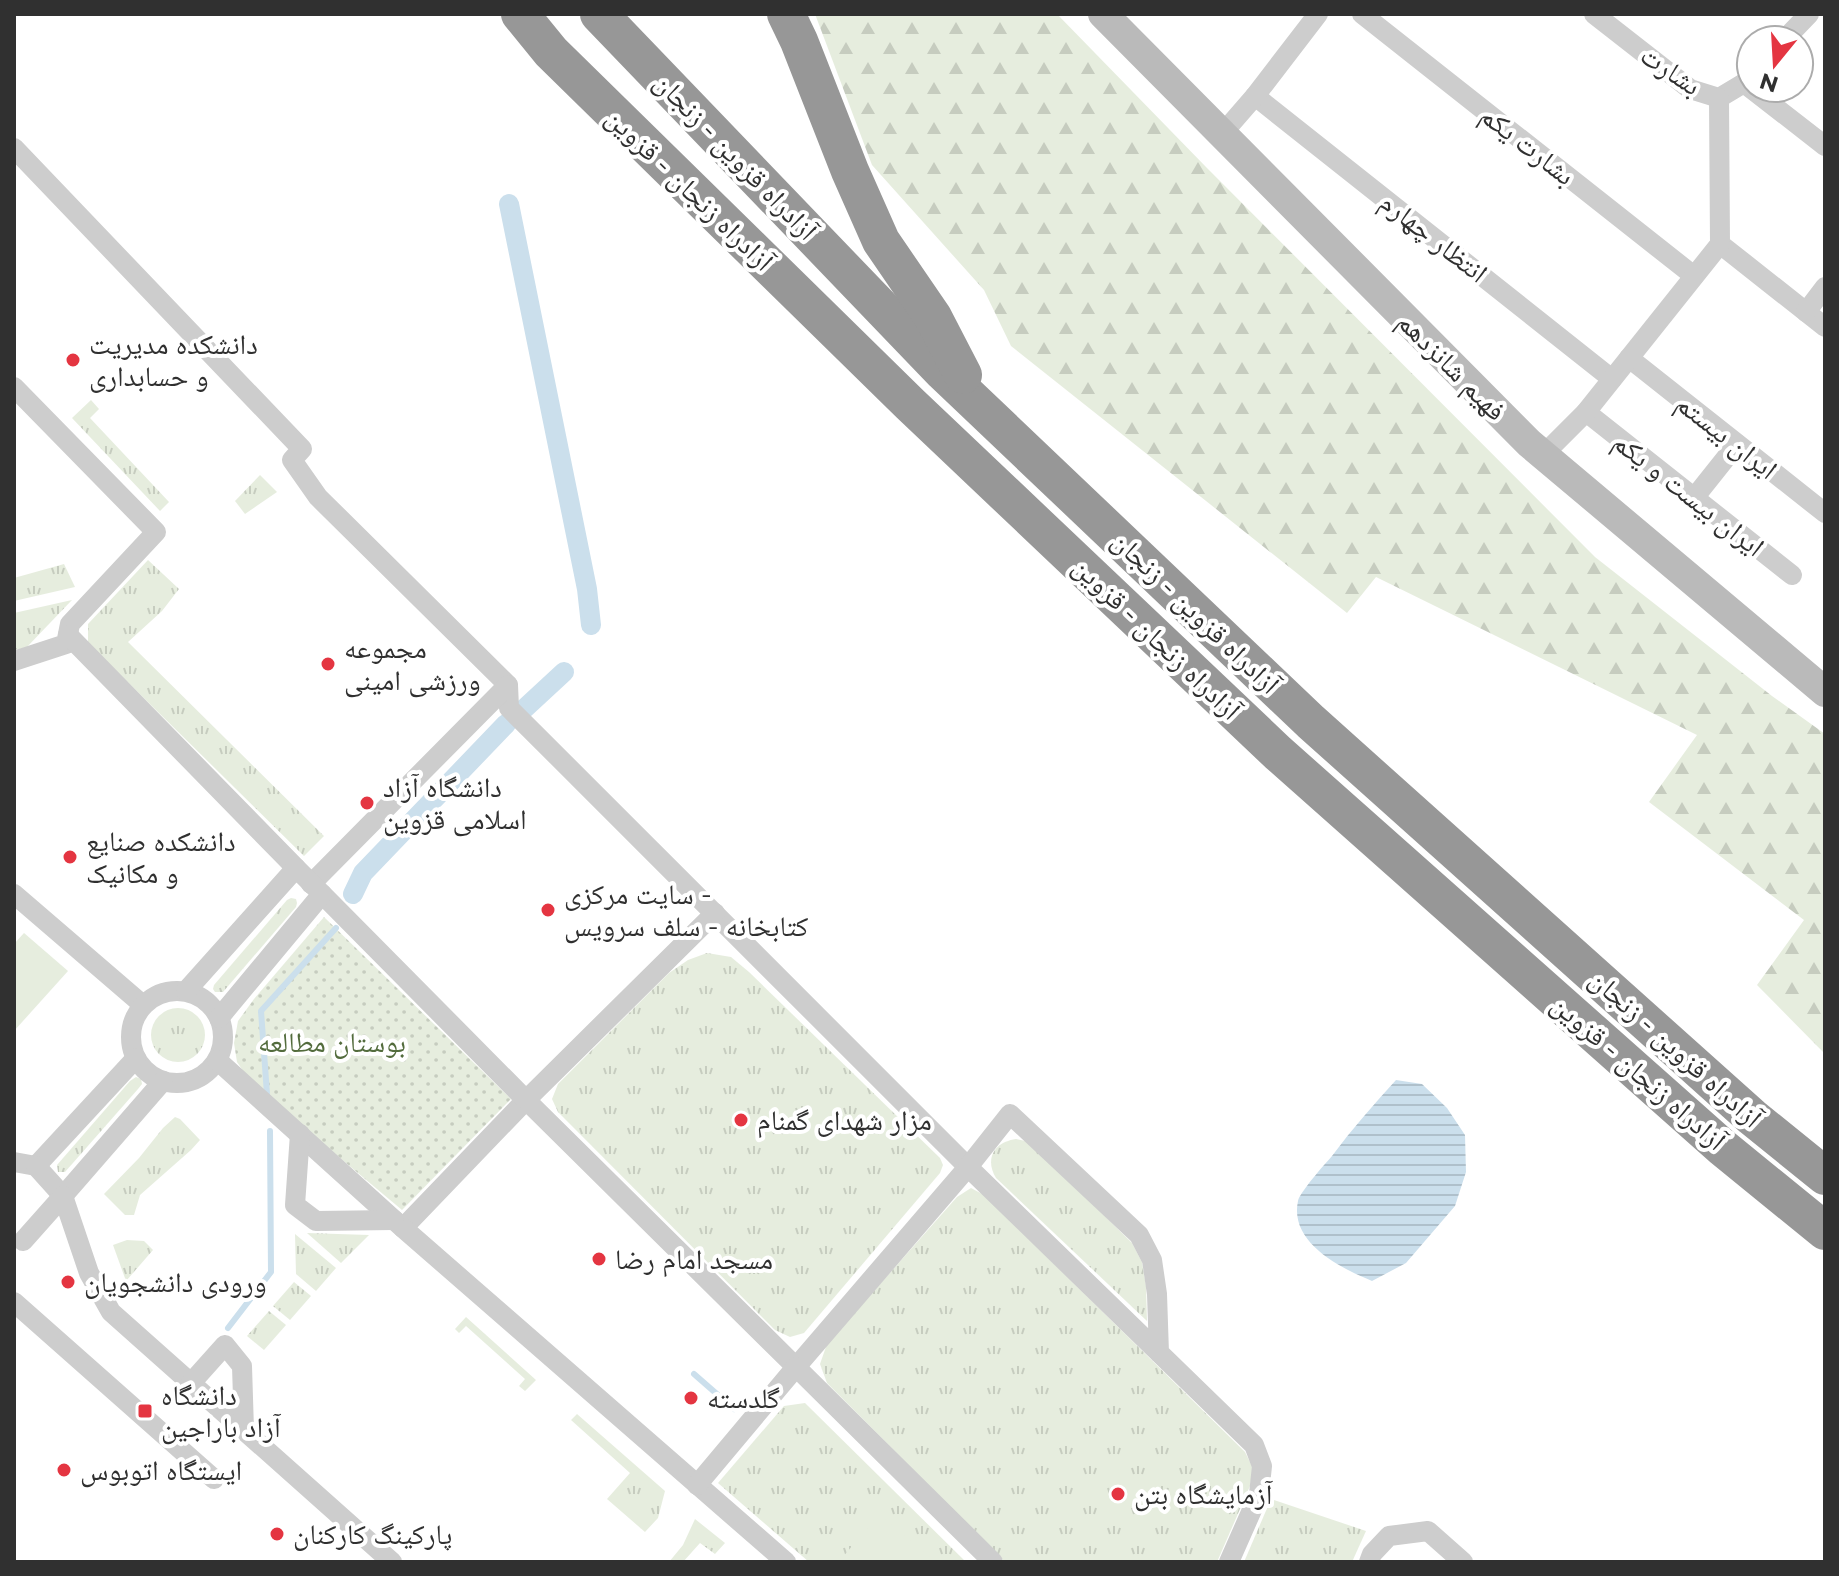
<svg xmlns="http://www.w3.org/2000/svg" width="1839" height="1576" font-family="Montserrat,'Noto Naskh Arabic',sans-serif">
<defs>
<pattern id="grass-tufts" width="24" height="20" patternUnits="userSpaceOnUse" patternTransform="scale(2)"><rect width="24" height="20" fill="#e6edde"/><path d="M3 7l-1-3M5 7V3M7 7l1-3M15 17l-1-3M17 17v-4M19 17l1-3" fill="none" stroke="#c6ccbf"/></pattern>
<pattern id="forest-firs" width="22" height="20" patternUnits="userSpaceOnUse" patternTransform="scale(2)"><rect width="22" height="20" fill="#e6edde"/><path d="M5 1l3.5 6h-7zM16 11l3.5 6h-7z" fill="#c6ccbf"/></pattern>
<pattern id="park-dots" width="8" height="8" patternUnits="userSpaceOnUse" patternTransform="scale(2)"><rect width="8" height="8" fill="#e6edde"/><path d="M2 2h.1M6 6h.1" fill="none" stroke="#c6ccbf" stroke-width="1.8" stroke-linecap="round"/></pattern>
<pattern id="water-rules" width="6" height="5" patternUnits="userSpaceOnUse" patternTransform="scale(2)"><rect width="6" height="5" fill="#cbdfec"/><path d="M0 2.5h6" fill="none" stroke="#afc0cb"/></pattern>
</defs>
<rect width="100%" height="100%" fill="#fff"/>
<g fill="url(#grass-tufts)">
<polygon points="91,400 99,409 90,418 169,502 160,511 72,418"/>
<polygon points="260,475 277,492 245,514 235,501"/>
<polygon points="148,560 179,589 162,611 128,642 324,836 304,856 88,643 88,624"/>
<polygon points="64,564 75,587 14,601 14,578"/>
<polygon points="72,600 26,648 14,650 14,613"/>
<polygon points="291,898 296,899 297,903 296,907 223,992 215,992 213,989 214,985 287,900"/>
<polygon points="707,953 731,957 749,972 940,1158 943,1165 940,1173 804,1333 790,1337 775,1330 558,1112 552,1099 558,1084 669,973 688,960"/>
<circle cx="178" cy="1035" r="27"/>
<polygon points="136,1077 141,1079 142,1084 138,1089 65,1172 58,1172 57,1165 130,1081"/>
<polygon points="175,1117 180,1119 200,1140 191,1150 140,1195 134,1215 125,1215 104,1194 139,1158 163,1128"/>
<path d="M1016,1139L1030,1142L1132,1243L1142,1262L1146,1286L1147,1321L996,1178C984,1158 995,1142 1016,1139Z"/>
<polygon points="971,1188 984,1195 1245,1452 1253,1468 1250,1486 1217,1562 1005,1562 827,1383 820,1364 827,1344 957,1197"/>
<polygon points="307,1233 369,1235 341,1263"/>
<polygon points="295,1234 336,1268 316,1291 296,1274"/>
<polygon points="127,1240 144,1241 153,1250 126,1281 113,1245"/>
<polygon points="294,1282 311,1296 290,1320 273,1306"/>
<polygon points="269,1311 286,1325 264,1350 247,1336"/>
<polygon points="466,1317 536,1380 525,1391 519,1386 525,1379 466,1326 459,1333 455,1329"/>
<polygon points="805,1403 966,1562 809,1562 718,1483 784,1406"/>
<polygon points="577,1414 665,1491 658,1518 645,1532 607,1499 630,1473 571,1420"/>
<polygon points="1271,1499 1366,1531 1352,1562 1244,1562"/>
<polygon points="695,1519 725,1543 715,1554 700,1543 683,1562 669,1562 683,1545"/>
</g>
<polygon fill="url(#forest-firs)" points="815,14 1057,14 1206,167 1595,557 1772,696 1825,734 1825,1054 1757,985 1804,920 1649,802 1697,735 1376,577 1347,613 1011,346 984,290 872,165"/>
<polygon fill="url(#park-dots)" points="324,917 511,1099 402,1210 252,1084 237,1062 234,1043 238,1021 254,999"/>
<g fill="#e6edde">
<polygon points="24,933 68,971 14,1031 14,944"/>
<polygon points="879,1514 936,1562 847,1562 842,1558"/>
</g>
<path fill="url(#water-rules)" d="M1396,1080L1422,1084L1447,1108L1465,1135L1466,1172L1455,1206L1406,1263L1372,1281C1341,1268 1289,1243 1298,1201C1300,1192 1324,1165 1332,1156C1352,1129 1374,1104 1396,1080Z"/>
<g fill="none" stroke-linecap="round" stroke-linejoin="round">
<g stroke="#cbdfec" stroke-width="6">
<polyline points="267,1094 261,1011 336,928"/>
<polyline points="228,1328 271,1272 270,1131"/>
<polyline points="694,1374 734,1409"/>
</g>
<g stroke="#cbdfec" stroke-width="20">
<polyline points="509,204 587,589 591,625"/>
<polyline points="524,709 564,672"/>
<polyline points="353,894 363,873 506,724"/>
</g>
<g stroke="#cdcdcd" stroke-width="20">
<polyline points="1362,14 1694,276"/>
<polyline points="1594,14 1690,89 1719,98 1744,83 1751,76"/>
<polyline points="1784,40 1809,14"/>
<polyline points="1744,83 1825,146"/>
<polyline points="1255,96 1612,379"/>
<polyline points="1222,134 1255,96 1318,14"/>
<polyline points="14,148 302,449 292,460 318,497 508,685 509,708 968,1167 796,1367 526,1100 403,1228"/>
<polyline points="1720,244 1825,327"/>
<polyline points="1806,312 1825,287"/>
<polyline points="1629,358 1825,513"/>
<polyline points="14,387 156,532 70,624 66,644 14,661"/>
<polyline points="1586,412 1792,575"/>
<polyline points="1543,455 1586,412 1720,244 1719,98"/>
<polyline points="1694,498 1737,444"/>
<polyline points="68,635 296,868"/>
<polyline points="311,884 508,685"/>
<polyline points="14,894 143,1005"/>
<polyline points="322,894 526,1100 715,913"/>
<circle cx="177" cy="1037" r="46"/>
<polyline points="186,991 296,868 322,894 219,1018"/>
<polyline points="217,1060 403,1228 786,1562"/>
<polyline points="300,1134 295,1205 316,1221 394,1220"/>
<polyline points="14,1162 36,1166 136,1058"/>
<polyline points="36,1166 63,1196 163,1081"/>
<polyline points="23,1241 63,1196 89,1273 111,1312 392,1562"/>
<polyline points="14,1302 214,1479"/>
<polyline points="1159,1353 1157,1294 1152,1260 1139,1235 1010,1114 968,1167 1254,1445 1262,1466 1259,1494 1229,1562"/>
<polyline points="191,1383 225,1345 242,1366 244,1430"/>
<polyline points="697,1485 796,1367 993,1562"/>
<polyline points="1369,1562 1372,1554 1389,1536 1428,1531 1463,1562"/>
</g>
<polyline stroke="#bababa" stroke-width="30" points="1103,14 1529,443 1825,692"/>
<g stroke="#979797" stroke-width="38">
<polyline points="520,14 551,52 910,404 1278,753 1723,1148 1825,1231"/>
<polyline points="599,14 943,372 1311,722 1752,1117 1825,1176"/>
<polyline points="786,14 799,41 850,171 881,241 933,317 963,375"/>
</g>
</g>
<g fill="#e43541" stroke="#fff" stroke-width="3">
<circle cx="73" cy="360" r="8"/>
<circle cx="328" cy="664" r="8"/>
<circle cx="367" cy="803" r="8"/>
<circle cx="70" cy="857" r="8"/>
<circle cx="548" cy="910" r="8"/>
<circle cx="741" cy="1120" r="8"/>
<circle cx="599" cy="1259" r="8"/>
<circle cx="68" cy="1282" r="8"/>
<circle cx="691" cy="1398" r="8"/>
<rect x="137" y="1403" width="16" height="16" rx="4"/>
<circle cx="64" cy="1470" r="8"/>
<circle cx="1118" cy="1494" r="8"/>
<circle cx="277" cy="1534" r="8"/>
</g>
<g text-anchor="middle" stroke-width="8" stroke-linejoin="round" paint-order="stroke">
<g font-size="28" fill="#303030" stroke="#fff">
<text transform="translate(1671 70) rotate(34)" y="10">بشارت</text>
<text transform="translate(1528 145) rotate(38)" y="10">بشارت یکم</text>
<text transform="translate(736 156) rotate(46)" y="10">آزادراه قزوین - زنجان</text>
<text transform="translate(690 189) rotate(44)" y="10">آزادراه زنجان - قزوین</text>
<text transform="translate(1434 237) rotate(38)" y="10">انتظار چهارم</text>
<text transform="translate(1452 366) rotate(45)" y="10">فهیم شانزدهم</text>
<text transform="translate(1727 436) rotate(38)" y="10">ایران بیستم</text>
<text transform="translate(1689 494) rotate(38)" y="10">ایران بیست و یکم</text>
<text transform="translate(1196 612) rotate(44)" y="10">آزادراه قزوین - زنجان</text>
<text transform="translate(1157 638) rotate(44)" y="10">آزادراه زنجان - قزوین</text>
<text transform="translate(1676 1048) rotate(42)" y="10">آزادراه قزوین - زنجان</text>
<text transform="translate(1639 1072) rotate(41)" y="10">آزادراه زنجان - قزوین</text>
</g>
<g font-size="28" fill="#303030" stroke="#fff" text-anchor="start">
<text x="89" y="354">دانشکده مدیریت<tspan x="89" dy="32">و حسابداری</tspan></text>
<text x="344" y="658">مجموعه<tspan x="344" dy="32">ورزشی امینی</tspan></text>
<text x="383" y="797">دانشگاه آزاد<tspan x="383" dy="32">اسلامی قزوین</tspan></text>
<text x="86" y="851">دانشکده صنایع<tspan x="86" dy="32">و مکانیک</tspan></text>
<text x="564" y="904">سایت مرکزی -<tspan x="564" dy="32">کتابخانه - سلف سرویس</tspan></text>
<text x="757" y="1130">مزار شهدای گمنام</text>
<text x="615" y="1269">مسجد امام رضا</text>
<text x="84" y="1292">ورودی دانشجویان</text>
<text x="161" y="1405">دانشگاه<tspan x="161" dy="32">آزاد باراجین</tspan></text>
<text x="707" y="1408">گلدسته</text>
<text x="80" y="1480">ایستگاه اتوبوس</text>
<text x="1134" y="1504">آزمایشگاه بتن</text>
<text x="293" y="1544">پارکینگ کارکنان</text>
</g>
<g font-size="28" fill="#536c3d" stroke="#fff">
<text x="332" y="1052">بوستان مطالعه</text>
</g>
</g>
<rect width="1839" height="1576" fill="none" stroke="#303030" stroke-width="32"/>
<g transform="translate(1775 64) rotate(198)"><circle r="38" fill="#ffffff" stroke="#acacac" stroke-width="2"/>
<path d="M0-6L14 30L0 20L-14 30Z" fill="#e43541"/>
<text y="-12" font-size="22" font-weight="bold" text-anchor="middle" fill="#303030">N</text>
</g>
</svg>
